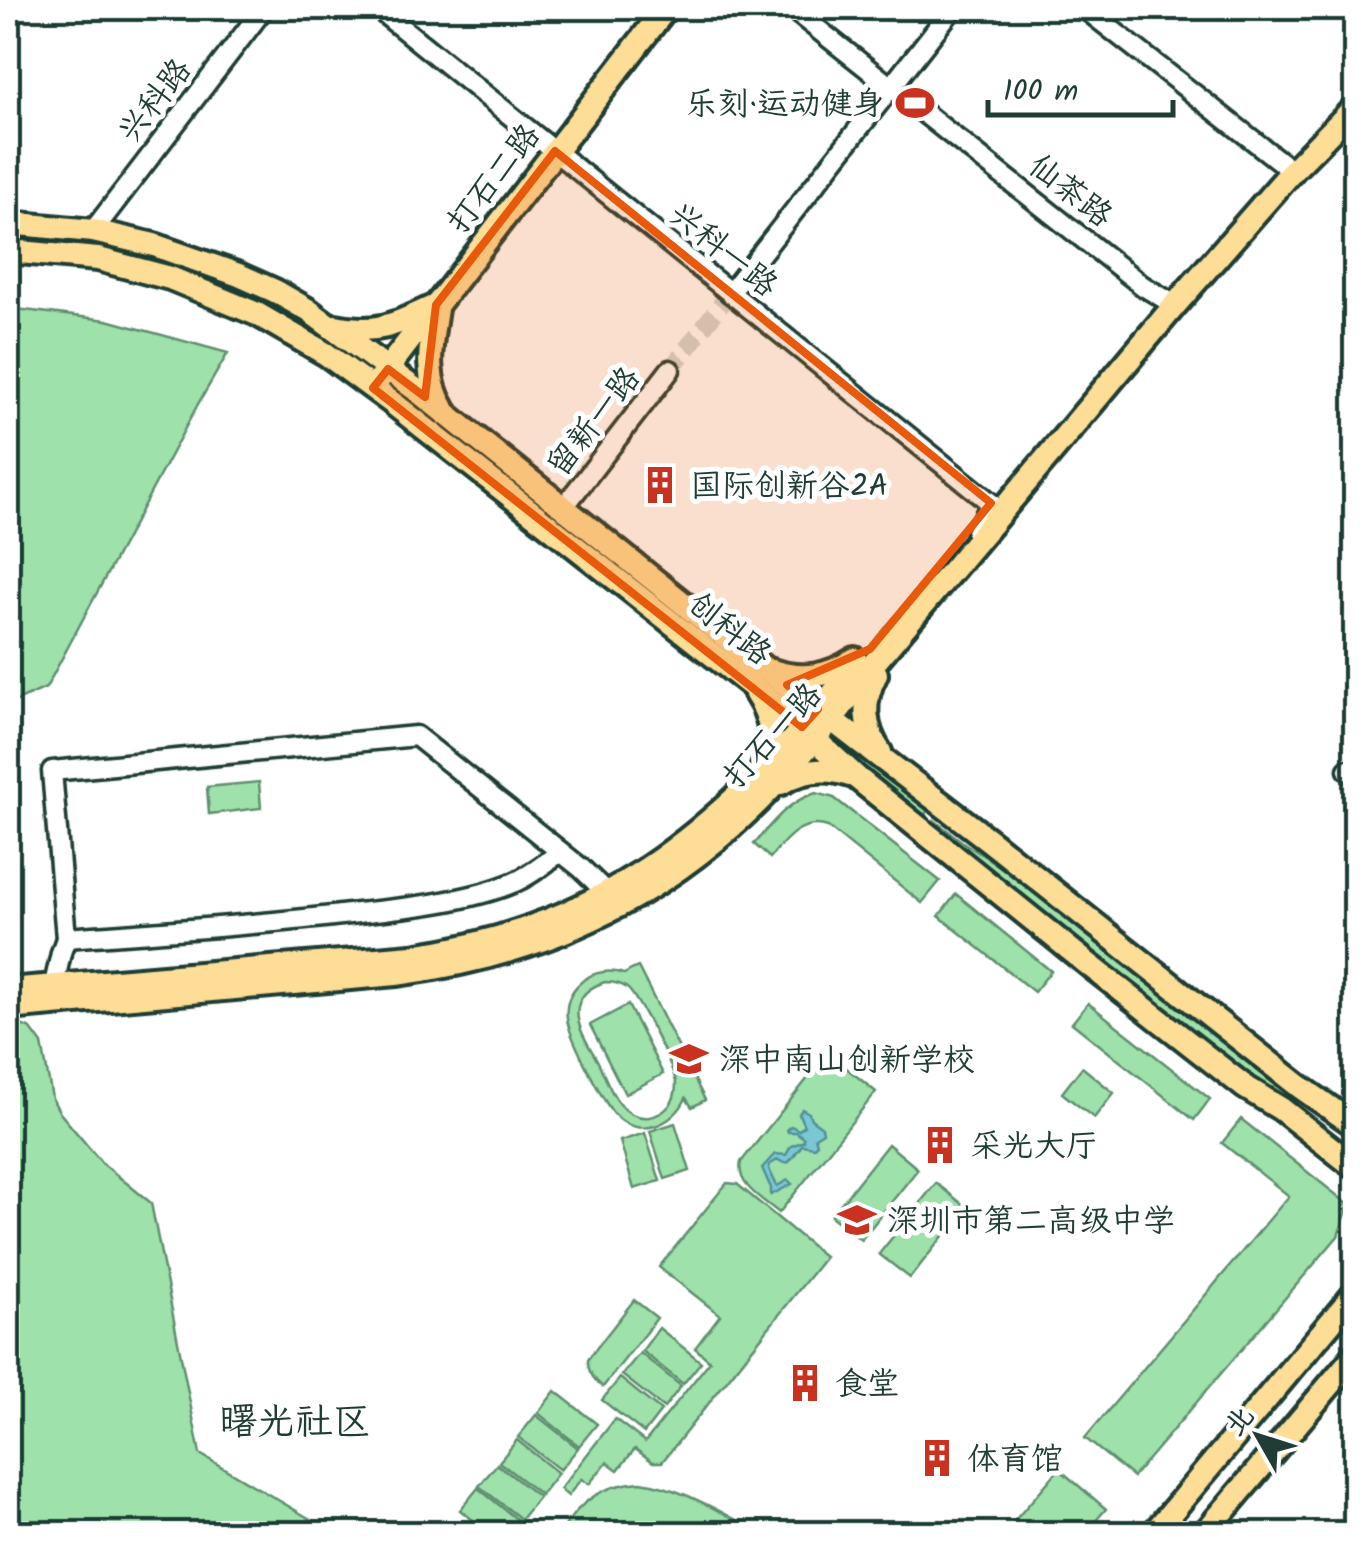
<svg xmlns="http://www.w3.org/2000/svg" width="1363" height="1541" font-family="Kalam,'LXGW WenKai TC',sans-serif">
<rect width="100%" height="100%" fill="#fff"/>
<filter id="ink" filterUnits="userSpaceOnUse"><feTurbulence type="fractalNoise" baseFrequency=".01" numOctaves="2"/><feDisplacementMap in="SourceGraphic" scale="20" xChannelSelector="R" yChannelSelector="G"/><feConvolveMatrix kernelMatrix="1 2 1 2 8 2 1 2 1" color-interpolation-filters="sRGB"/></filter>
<g filter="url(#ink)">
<g fill="#9fe1aa" stroke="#5f8f6f" stroke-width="2.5" fill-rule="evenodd">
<polygon points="8,308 107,320 228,353 198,404 46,688 8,705"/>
<polygon points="840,742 928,810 924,816 837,747"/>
<polygon points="259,782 261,808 209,814 207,787"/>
<path d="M816,793L834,798L940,881L922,903L828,827C801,818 786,839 770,858L754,844C772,823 788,801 816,793Z"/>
<polygon points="934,820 964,843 1004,869 1287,1091 1283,1096 1239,1069 929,825"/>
<polygon points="956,894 1051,971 1034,992 939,916"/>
<path d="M638,967L705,1100L692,1107L686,1098C674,1125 640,1139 616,1116C604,1104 568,1035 567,1018C565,1005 570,992 580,983C589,974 603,970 616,972C619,972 621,974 624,974C624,974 637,967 638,967ZM605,982C613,982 620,983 627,988C637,996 676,1071 676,1084C676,1092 674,1100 669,1106C664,1112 656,1116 649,1117C619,1120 609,1085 599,1064C591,1048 574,1026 578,1007C581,993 592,986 605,982Z"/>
<polygon points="1088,1003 1210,1099 1194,1120 1072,1023"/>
<polygon points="628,1005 663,1074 625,1094 590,1025"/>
<polygon points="16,1023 31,1029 42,1044 52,1098 60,1113 102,1163 151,1203 200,1454 334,1533 8,1533 8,1024"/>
<path d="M828,1053L876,1092L779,1213C763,1199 736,1186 741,1162Z"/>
<polygon points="1082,1067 1114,1093 1094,1118 1062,1093"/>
<polygon points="1241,1119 1349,1205 1338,1236 1133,1477 1085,1438 1289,1196 1222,1143"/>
<polygon points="675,1123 690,1171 665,1179 650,1131"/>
<polygon points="645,1133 660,1181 634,1189 620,1141"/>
<polygon points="888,1144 918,1169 861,1240 831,1216"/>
<polygon points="727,1183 737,1184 825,1257 662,1462 653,1462 635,1449 618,1470 607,1462 589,1484 581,1479 568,1496 560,1489 615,1419 645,1442 710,1361 695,1348 720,1315 659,1267"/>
<polygon points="936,1183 966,1207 910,1278 879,1254"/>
<path d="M634,1300L657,1318L603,1387C594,1380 587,1371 588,1359Z"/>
<polygon points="659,1328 701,1362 683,1384 642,1351"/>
<polygon points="640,1353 681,1386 664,1408 622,1375"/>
<polygon points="620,1378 661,1411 644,1433 602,1400"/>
<polygon points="555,1391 597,1424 579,1446 538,1413"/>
<polygon points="536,1415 578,1448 560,1470 518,1437"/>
<polygon points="517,1440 558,1473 541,1495 499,1462"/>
<polygon points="497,1464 539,1497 521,1519 479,1486"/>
<polygon points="1059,1469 1106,1509 1085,1533 1004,1533"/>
<path d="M641,1482C684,1488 724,1515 762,1533H561C578,1501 605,1484 641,1482Z"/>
<polygon points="478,1488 519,1521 509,1533 490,1533 460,1510"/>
</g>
<polygon fill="#79c8d6" stroke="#559095" stroke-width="2.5" points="802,1109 809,1113 811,1119 822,1127 823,1132 815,1137 817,1144 814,1147 802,1145 789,1162 784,1163 778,1160 769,1165 769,1169 777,1186 788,1180 792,1184 771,1195 771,1188 762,1168 775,1154 786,1155 791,1146 804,1141 804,1138 796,1132 788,1132 787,1129 791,1126 799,1130 804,1126 799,1114"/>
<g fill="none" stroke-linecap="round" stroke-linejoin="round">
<polyline stroke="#d2d8d6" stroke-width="18" stroke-dasharray="18 9" stroke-linecap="butt" points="670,370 730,293"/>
<g stroke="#1f3d34" stroke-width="25">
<g id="minor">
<polyline points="377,8 991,503 976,533"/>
<polyline points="791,8 1143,286 1175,305"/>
<polyline points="1084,8 1282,163"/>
<polyline points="93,231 264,8"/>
<polyline points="730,293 953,8"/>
<polyline points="563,508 670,370"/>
<polyline points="1348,770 1356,776"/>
<path d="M66,938C164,931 261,925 358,913C406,908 471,901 515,882C532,874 546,863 560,852"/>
<polyline points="54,985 61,953 66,938 52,771 416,736 581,868 607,893"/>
</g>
</g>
<g stroke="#1f3d34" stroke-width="30">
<g id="major">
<polyline points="8,223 93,231 154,245 239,275 275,291 308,310 419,392 764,668 990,841 1299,1086 1356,1126"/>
<polyline points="8,251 98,259 170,278 257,314 326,354 394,404 780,708 857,778 1088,964 1245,1087 1281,1109 1356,1168"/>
<path d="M436,309C431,344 423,376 443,408"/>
<path d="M335,326C376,335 397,324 433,307"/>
<polyline points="381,377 666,8"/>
<path d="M772,671C802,681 828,677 855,659"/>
<path d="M876,674C862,700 863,727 880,752"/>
<path d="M756,694C772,718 775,740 763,767"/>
<path d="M781,783C802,770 826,767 850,775"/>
<path d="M8,990L412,956C613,928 729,819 853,670"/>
<path d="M8,1008L396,974C563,953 696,882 803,752C823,728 844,707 860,680L1175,305L1294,169L1356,106"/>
<polyline points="1153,1534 1356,1292"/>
<polyline points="1204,1534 1356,1354"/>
</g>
</g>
<use href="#minor" stroke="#fff" stroke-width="18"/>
<use href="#major" stroke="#fedd96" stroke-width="22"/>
</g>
</g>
<path fill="#e8590c" fill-opacity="0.2" stroke="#e8590c" stroke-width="8" stroke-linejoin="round" d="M555,151L991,503L870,649L787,685L818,709L802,727L373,388L388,369L425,397L436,305Z"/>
<defs>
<g id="stadium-bare" transform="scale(3)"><path d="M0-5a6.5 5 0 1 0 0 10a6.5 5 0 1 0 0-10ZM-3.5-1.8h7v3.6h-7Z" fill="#c8321e" stroke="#fff" stroke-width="2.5" paint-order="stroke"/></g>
<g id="building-bare" transform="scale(3)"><path d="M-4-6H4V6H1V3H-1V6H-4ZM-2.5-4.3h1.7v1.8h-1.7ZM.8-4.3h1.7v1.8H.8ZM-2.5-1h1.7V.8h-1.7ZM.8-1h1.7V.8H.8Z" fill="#c8321e" stroke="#fff" stroke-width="2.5" paint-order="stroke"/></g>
<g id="school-bare" transform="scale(3)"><path d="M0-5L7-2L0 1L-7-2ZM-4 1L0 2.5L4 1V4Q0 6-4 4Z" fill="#c8321e" stroke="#fff" stroke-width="2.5" paint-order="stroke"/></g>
</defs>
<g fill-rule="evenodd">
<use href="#stadium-bare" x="915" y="103"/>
<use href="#building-bare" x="660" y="485"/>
<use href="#school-bare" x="689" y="1059"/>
<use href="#building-bare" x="940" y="1145"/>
<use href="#school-bare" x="857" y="1220"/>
<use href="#building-bare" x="805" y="1383"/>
<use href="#building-bare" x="937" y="1458"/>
</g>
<g text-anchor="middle" stroke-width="10" stroke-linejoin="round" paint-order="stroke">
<g font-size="32" fill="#1f3d34" stroke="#fff">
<text transform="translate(154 100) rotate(-52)" y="11">兴科路</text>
<text transform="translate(493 178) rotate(-52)" y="11">打石二路</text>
<text transform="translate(1071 190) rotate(38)" y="11">仙茶路</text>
<text transform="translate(724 249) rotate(39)" y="11">兴科一路</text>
<text transform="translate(593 421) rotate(-52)" y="11">留新一路</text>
<text transform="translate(730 628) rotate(38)" y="11">创科路</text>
<text transform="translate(772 735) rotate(-48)" y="11">打石一路</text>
</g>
<g font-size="32" fill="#1f3d34" stroke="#fff" text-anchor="start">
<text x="885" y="114" text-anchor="end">乐刻·运动健身</text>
<text x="690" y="496">国际创新谷2A</text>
<text x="719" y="1070">深中南山创新学校</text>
<text x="970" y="1156">采光大厅</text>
<text x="887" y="1231">深圳市第二高级中学</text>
<text x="835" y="1394">食堂</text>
<text x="967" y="1469">体育馆</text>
</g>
<g font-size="38" fill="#1f3d34" stroke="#fff">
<text x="295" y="1434">曙光社区</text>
</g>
</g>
<rect width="1363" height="1541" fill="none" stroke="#fff" stroke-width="40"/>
<rect x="20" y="20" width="1323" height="1501" fill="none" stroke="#1f3d34" stroke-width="4" filter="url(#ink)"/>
<g transform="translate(1258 1436) rotate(309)" stroke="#ffffff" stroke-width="8" paint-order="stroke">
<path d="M0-8L18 38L0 25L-18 38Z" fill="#1f3d34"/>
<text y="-15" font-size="28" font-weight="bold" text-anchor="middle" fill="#1f3d34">北</text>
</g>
<path d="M988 100v15h185v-15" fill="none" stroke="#1f3d34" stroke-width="5"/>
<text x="1003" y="100" font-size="30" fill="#1f3d34" stroke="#ffffff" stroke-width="8" paint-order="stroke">100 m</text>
</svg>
